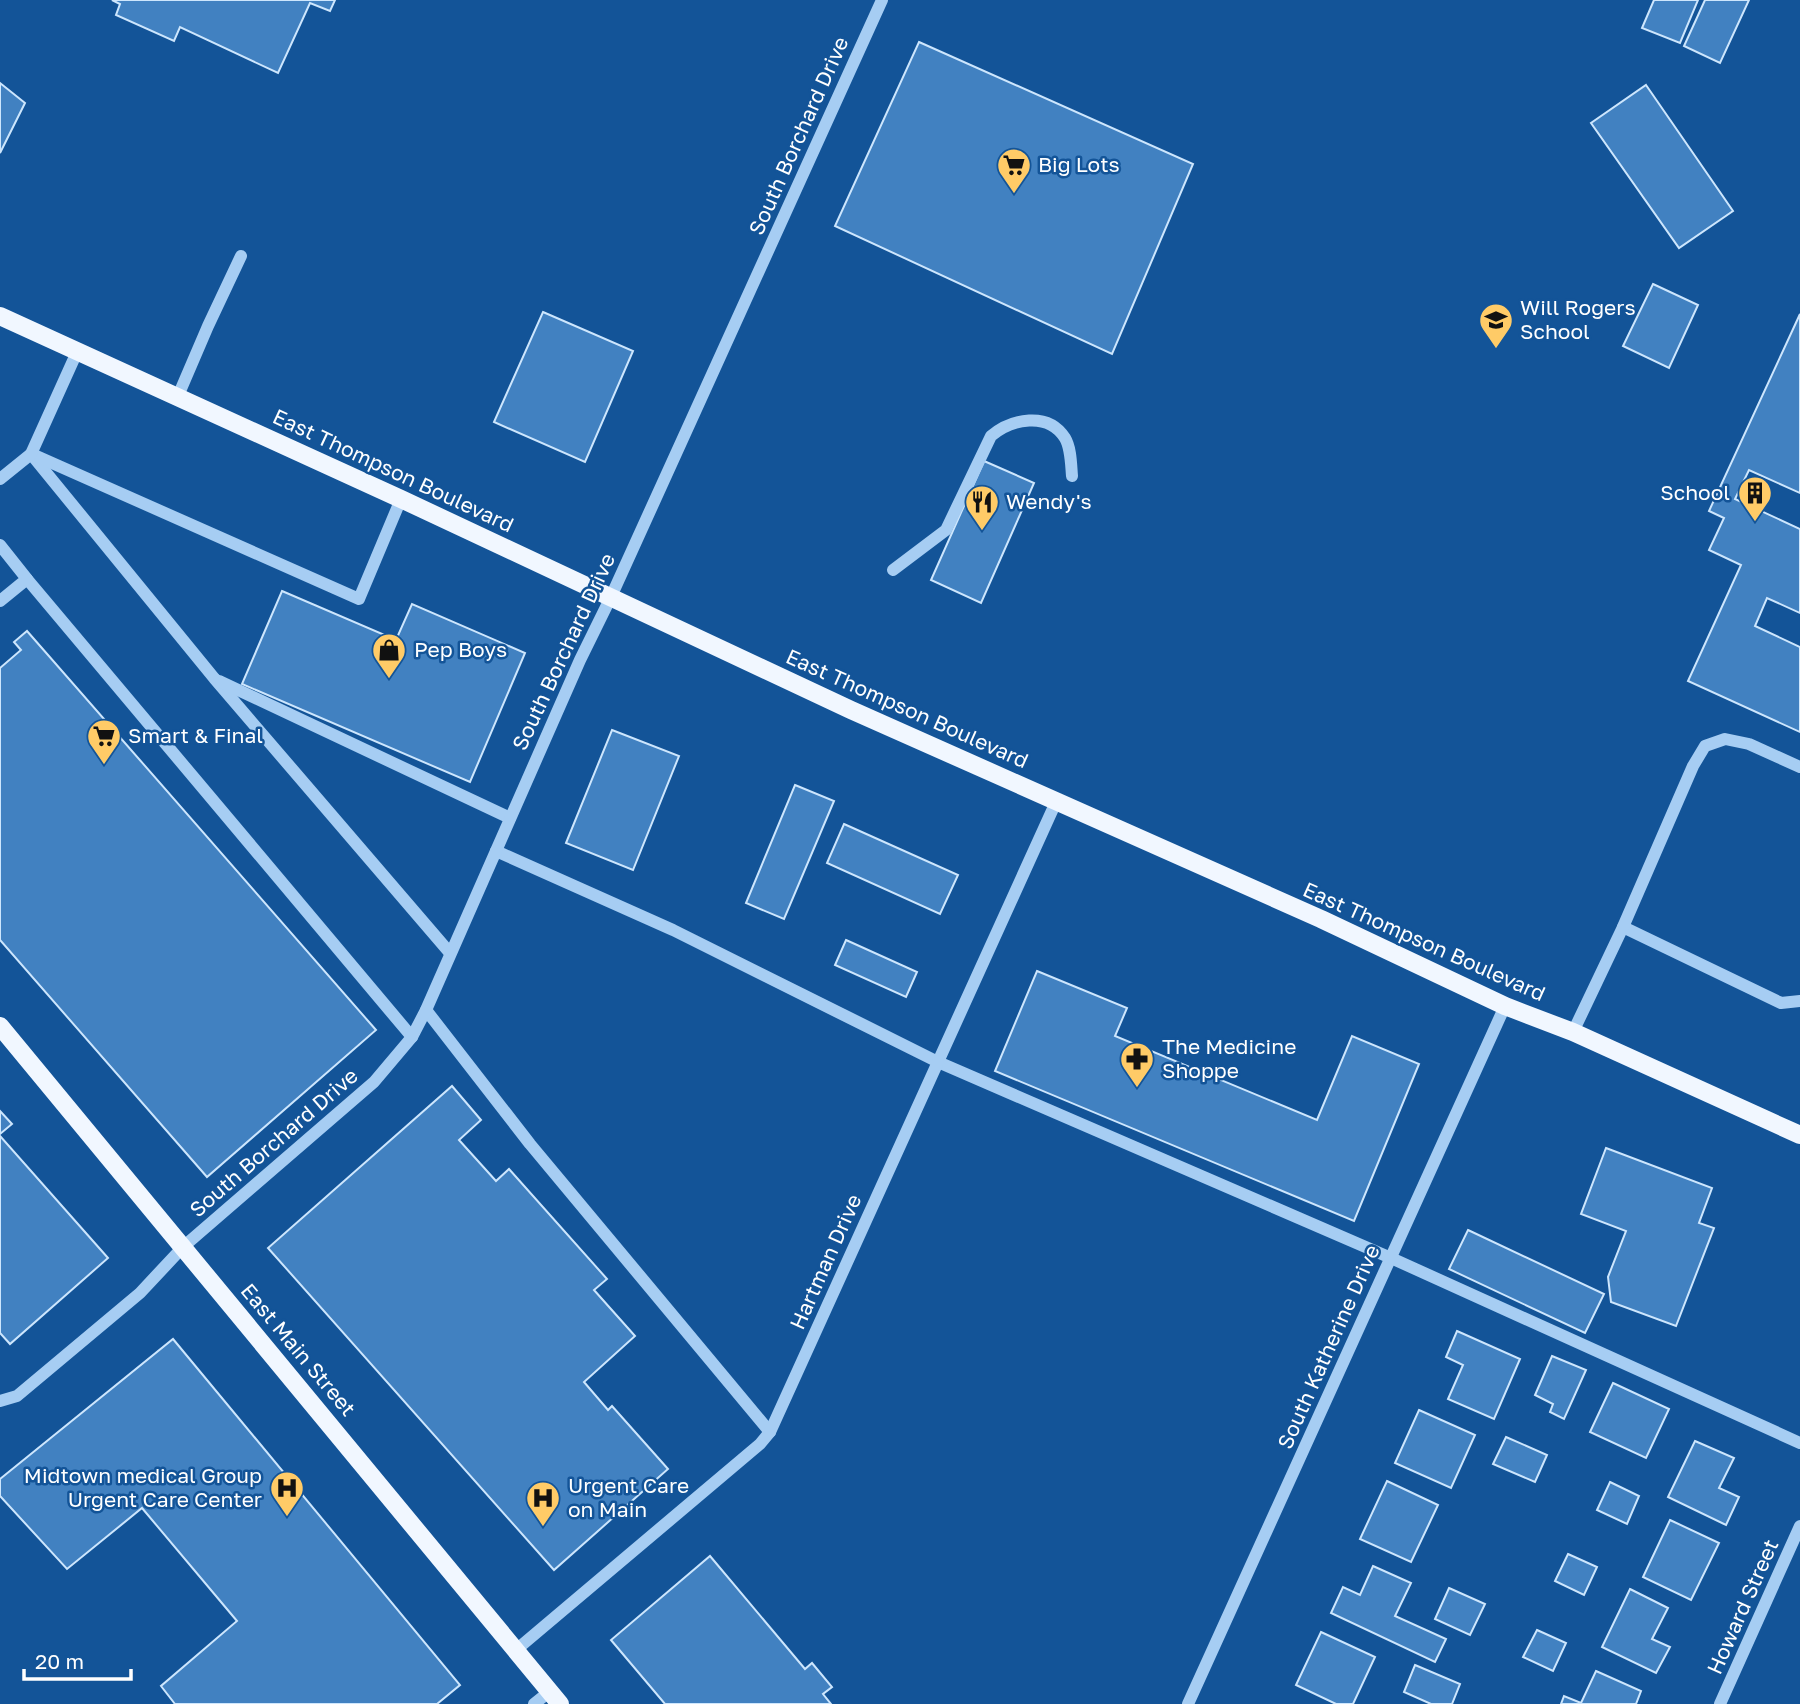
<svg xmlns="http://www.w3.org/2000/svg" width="1800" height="1704" font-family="'Golos Text',sans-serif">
<rect width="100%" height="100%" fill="#135498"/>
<g fill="#4181c1" stroke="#cde6fd" stroke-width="2">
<polygon points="112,0 335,0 330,11 310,3 278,73 180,27 174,41 116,15 120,4"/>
<polygon points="1654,0 1698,0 1680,43 1642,28"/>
<polygon points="1705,0 1749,0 1720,63 1684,46"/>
<polygon points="919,42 1193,164 1112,354 835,226"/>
<polygon points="0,83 25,103 0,153"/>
<polygon points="1646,85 1733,211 1679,248 1591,123"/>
<polygon points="1653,284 1698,305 1669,368 1623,346"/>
<polygon points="543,312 633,351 585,462 494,422"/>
<polygon points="1800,314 1800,493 1749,470 1735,499 1800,529 1800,613 1767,598 1755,626 1800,647 1800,732 1688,681 1741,565 1709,550 1724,518 1709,511"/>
<polygon points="984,461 1034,483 981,603 931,580"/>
<polygon points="282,591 396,640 412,604 525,653 470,782 242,684"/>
<polygon points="27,631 376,1030 207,1177 0,940 0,668 21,650 14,642"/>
<polygon points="612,730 679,756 633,870 566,843"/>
<polygon points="795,785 834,801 784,919 746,903"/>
<polygon points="844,824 958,875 940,914 827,863"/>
<polygon points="846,940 917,972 906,997 835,965"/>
<polygon points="1037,971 1127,1008 1115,1036 1317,1120 1352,1036 1419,1064 1354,1221 995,1071"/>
<polygon points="452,1086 481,1120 459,1140 496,1181 509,1169 607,1279 594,1290 635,1336 584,1382 608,1410 612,1406 668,1469 554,1570 268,1248"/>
<polygon points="0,1111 12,1124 0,1134"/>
<polygon points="0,1136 108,1258 10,1344 0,1333"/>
<polygon points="1606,1148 1712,1188 1699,1223 1714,1228 1676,1326 1611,1302 1608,1277 1626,1231 1581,1214"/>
<polygon points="1468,1230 1604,1294 1585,1333 1449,1269"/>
<polygon points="1457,1331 1520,1359 1494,1419 1448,1399 1463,1365 1446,1357"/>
<polygon points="173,1339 460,1685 437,1704 175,1704 161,1686 237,1621 142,1508 67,1569 0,1496 0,1479"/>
<polygon points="1552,1356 1586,1370 1564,1419 1550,1412 1553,1404 1535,1395"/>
<polygon points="1613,1383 1669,1409 1646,1458 1590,1432"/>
<polygon points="1419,1410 1475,1435 1451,1488 1395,1463"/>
<polygon points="1506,1437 1547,1455 1535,1482 1493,1464"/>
<polygon points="1695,1441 1734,1458 1719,1488 1739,1497 1726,1525 1668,1497"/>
<polygon points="1387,1481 1438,1505 1411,1562 1360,1539"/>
<polygon points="1610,1482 1639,1496 1627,1524 1597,1510"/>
<polygon points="1670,1520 1719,1543 1691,1600 1643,1577"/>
<polygon points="1568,1554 1597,1567 1584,1595 1555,1581"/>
<polygon points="710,1556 805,1669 812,1663 832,1687 823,1694 831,1704 665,1704 611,1640"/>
<polygon points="1373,1566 1411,1583 1395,1616 1446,1639 1435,1662 1331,1613 1343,1587 1360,1595"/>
<polygon points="1449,1588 1485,1604 1470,1635 1435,1619"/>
<polygon points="1630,1589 1668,1608 1652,1639 1670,1647 1656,1673 1602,1647"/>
<polygon points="1537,1630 1566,1643 1553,1671 1523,1657"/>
<polygon points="1321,1632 1375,1657 1353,1704 1336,1704 1296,1685"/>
<polygon points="1415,1665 1460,1684 1452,1704 1431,1704 1404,1692"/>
<polygon points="1596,1671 1641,1691 1636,1704 1561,1704 1564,1696 1581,1703"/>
</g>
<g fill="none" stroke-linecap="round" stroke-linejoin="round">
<g stroke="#a6cdf3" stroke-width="12">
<polyline points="178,396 208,326 241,256"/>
<polyline points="31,454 214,678 450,953"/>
<polyline points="34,455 359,599 401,499"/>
<polyline points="0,479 31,454 77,352"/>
<polyline points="0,545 27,579 0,601"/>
<path d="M893,570L946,530L991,436C1011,419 1048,411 1065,438C1071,448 1071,464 1072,476"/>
<polyline points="27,579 412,1037"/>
<polyline points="219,681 510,818"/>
<polyline points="496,851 673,930 938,1062 1391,1258 1800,1443"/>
<polyline points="1623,927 1781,1003 1800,1001"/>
<polyline points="426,1010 530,1144 770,1432"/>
<polyline points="1573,1032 1623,927 1693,766 1705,746 1725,739 1749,744 1800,767"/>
<polyline points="0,1401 17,1396 140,1293 183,1247 374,1082 412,1037 426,1010 580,660 610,599 882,0"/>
<polyline points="516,1650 760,1444 770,1432 1056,802"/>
<polyline points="534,1704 549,1692"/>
<polyline points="1188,1704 1505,1006"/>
<polyline points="1720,1704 1800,1526"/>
</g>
<g stroke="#f1f7ff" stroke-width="18">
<polyline points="0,316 401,499 851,710 1321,919 1505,1006 1573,1032 1800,1135"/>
<polyline points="0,1026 560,1704"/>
</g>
</g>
<defs>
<g id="supermarket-pin" transform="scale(1.75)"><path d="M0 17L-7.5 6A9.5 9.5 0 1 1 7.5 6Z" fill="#ffcb67" stroke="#135498"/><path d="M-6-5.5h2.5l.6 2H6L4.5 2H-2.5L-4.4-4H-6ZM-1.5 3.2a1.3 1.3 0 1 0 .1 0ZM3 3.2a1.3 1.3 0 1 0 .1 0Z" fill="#111"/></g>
<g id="school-pin" transform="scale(1.75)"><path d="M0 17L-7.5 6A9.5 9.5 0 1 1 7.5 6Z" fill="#ffcb67" stroke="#135498"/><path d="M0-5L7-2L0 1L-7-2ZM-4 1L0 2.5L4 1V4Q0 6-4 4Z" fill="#111"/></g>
<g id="building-pin" transform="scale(1.75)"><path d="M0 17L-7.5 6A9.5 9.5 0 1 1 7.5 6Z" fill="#ffcb67" stroke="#135498"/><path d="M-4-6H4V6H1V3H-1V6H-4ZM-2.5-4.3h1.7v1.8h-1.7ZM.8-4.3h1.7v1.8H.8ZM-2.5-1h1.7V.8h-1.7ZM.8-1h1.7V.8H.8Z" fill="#111"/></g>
<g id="restaurant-pin" transform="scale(1.75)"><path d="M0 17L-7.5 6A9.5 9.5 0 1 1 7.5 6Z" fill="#ffcb67" stroke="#135498"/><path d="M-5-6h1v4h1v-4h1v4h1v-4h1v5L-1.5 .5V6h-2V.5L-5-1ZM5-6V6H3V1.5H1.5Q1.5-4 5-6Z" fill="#111"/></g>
<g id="shop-pin" transform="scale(1.75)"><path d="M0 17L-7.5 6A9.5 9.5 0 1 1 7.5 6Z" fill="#ffcb67" stroke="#135498"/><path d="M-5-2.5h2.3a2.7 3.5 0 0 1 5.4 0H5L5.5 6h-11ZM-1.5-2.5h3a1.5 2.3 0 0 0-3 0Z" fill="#111"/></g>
<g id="pharmacy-pin" transform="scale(1.75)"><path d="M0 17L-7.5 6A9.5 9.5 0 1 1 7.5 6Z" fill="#ffcb67" stroke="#135498"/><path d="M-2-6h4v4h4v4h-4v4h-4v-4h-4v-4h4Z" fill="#111"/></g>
<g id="hospital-pin" transform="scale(1.75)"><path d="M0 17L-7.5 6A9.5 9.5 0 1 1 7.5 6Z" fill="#ffcb67" stroke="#135498"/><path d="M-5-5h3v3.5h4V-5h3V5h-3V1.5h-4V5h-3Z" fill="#111"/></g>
</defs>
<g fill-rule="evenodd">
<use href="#supermarket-pin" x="1014" y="165"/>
<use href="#school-pin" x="1496" y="320"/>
<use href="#building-pin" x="1755" y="493"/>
<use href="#restaurant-pin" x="982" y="502"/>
<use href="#shop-pin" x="389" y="650"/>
<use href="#supermarket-pin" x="104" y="736"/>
<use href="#pharmacy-pin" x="1137" y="1059"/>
<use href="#hospital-pin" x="287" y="1488"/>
<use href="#hospital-pin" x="543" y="1498"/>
</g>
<g text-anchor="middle" stroke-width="5" stroke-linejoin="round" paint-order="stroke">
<g font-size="21" fill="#fff" stroke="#135498">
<text transform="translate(799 136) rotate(-66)" y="7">South Borchard Drive</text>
<text transform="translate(393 471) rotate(25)" y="7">East Thompson Boulevard</text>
<text transform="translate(564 652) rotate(-65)" y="7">South Borchard Drive</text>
<text transform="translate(907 709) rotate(24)" y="7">East Thompson Boulevard</text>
<text transform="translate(1424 942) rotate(24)" y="7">East Thompson Boulevard</text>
<text transform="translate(274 1143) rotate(-41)" y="7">South Borchard Drive</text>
<text transform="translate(826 1262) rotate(-66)" y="7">Hartman Drive</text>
<text transform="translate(1329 1347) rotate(-66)" y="7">South Katherine Drive</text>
<text transform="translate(298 1350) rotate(50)" y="7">East Main Street</text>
<text transform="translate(1743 1607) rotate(-66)" y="7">Howard Street</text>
</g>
<g font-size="21" fill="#fff" stroke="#135498" text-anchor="start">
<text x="1038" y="172">Big Lots</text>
<text x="1520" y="315">Will Rogers<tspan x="1520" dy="24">School</tspan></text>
<text x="1730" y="500" text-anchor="end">School</text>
<text x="1006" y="509">Wendy's</text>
<text x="414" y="657">Pep Boys</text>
<text x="128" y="743">Smart &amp; Final</text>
<text x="1162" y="1054">The Medicine<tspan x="1162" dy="24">Shoppe</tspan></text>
<text x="262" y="1483" text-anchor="end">Midtown medical Group<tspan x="262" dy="24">Urgent Care Center</tspan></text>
<text x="568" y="1493">Urgent Care<tspan x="568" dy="24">on Main</tspan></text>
</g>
</g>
<path d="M24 1669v10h107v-10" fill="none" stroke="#ffffff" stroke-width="3.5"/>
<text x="35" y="1669" font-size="21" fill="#ffffff" stroke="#135498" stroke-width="5" paint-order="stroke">20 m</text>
</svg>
